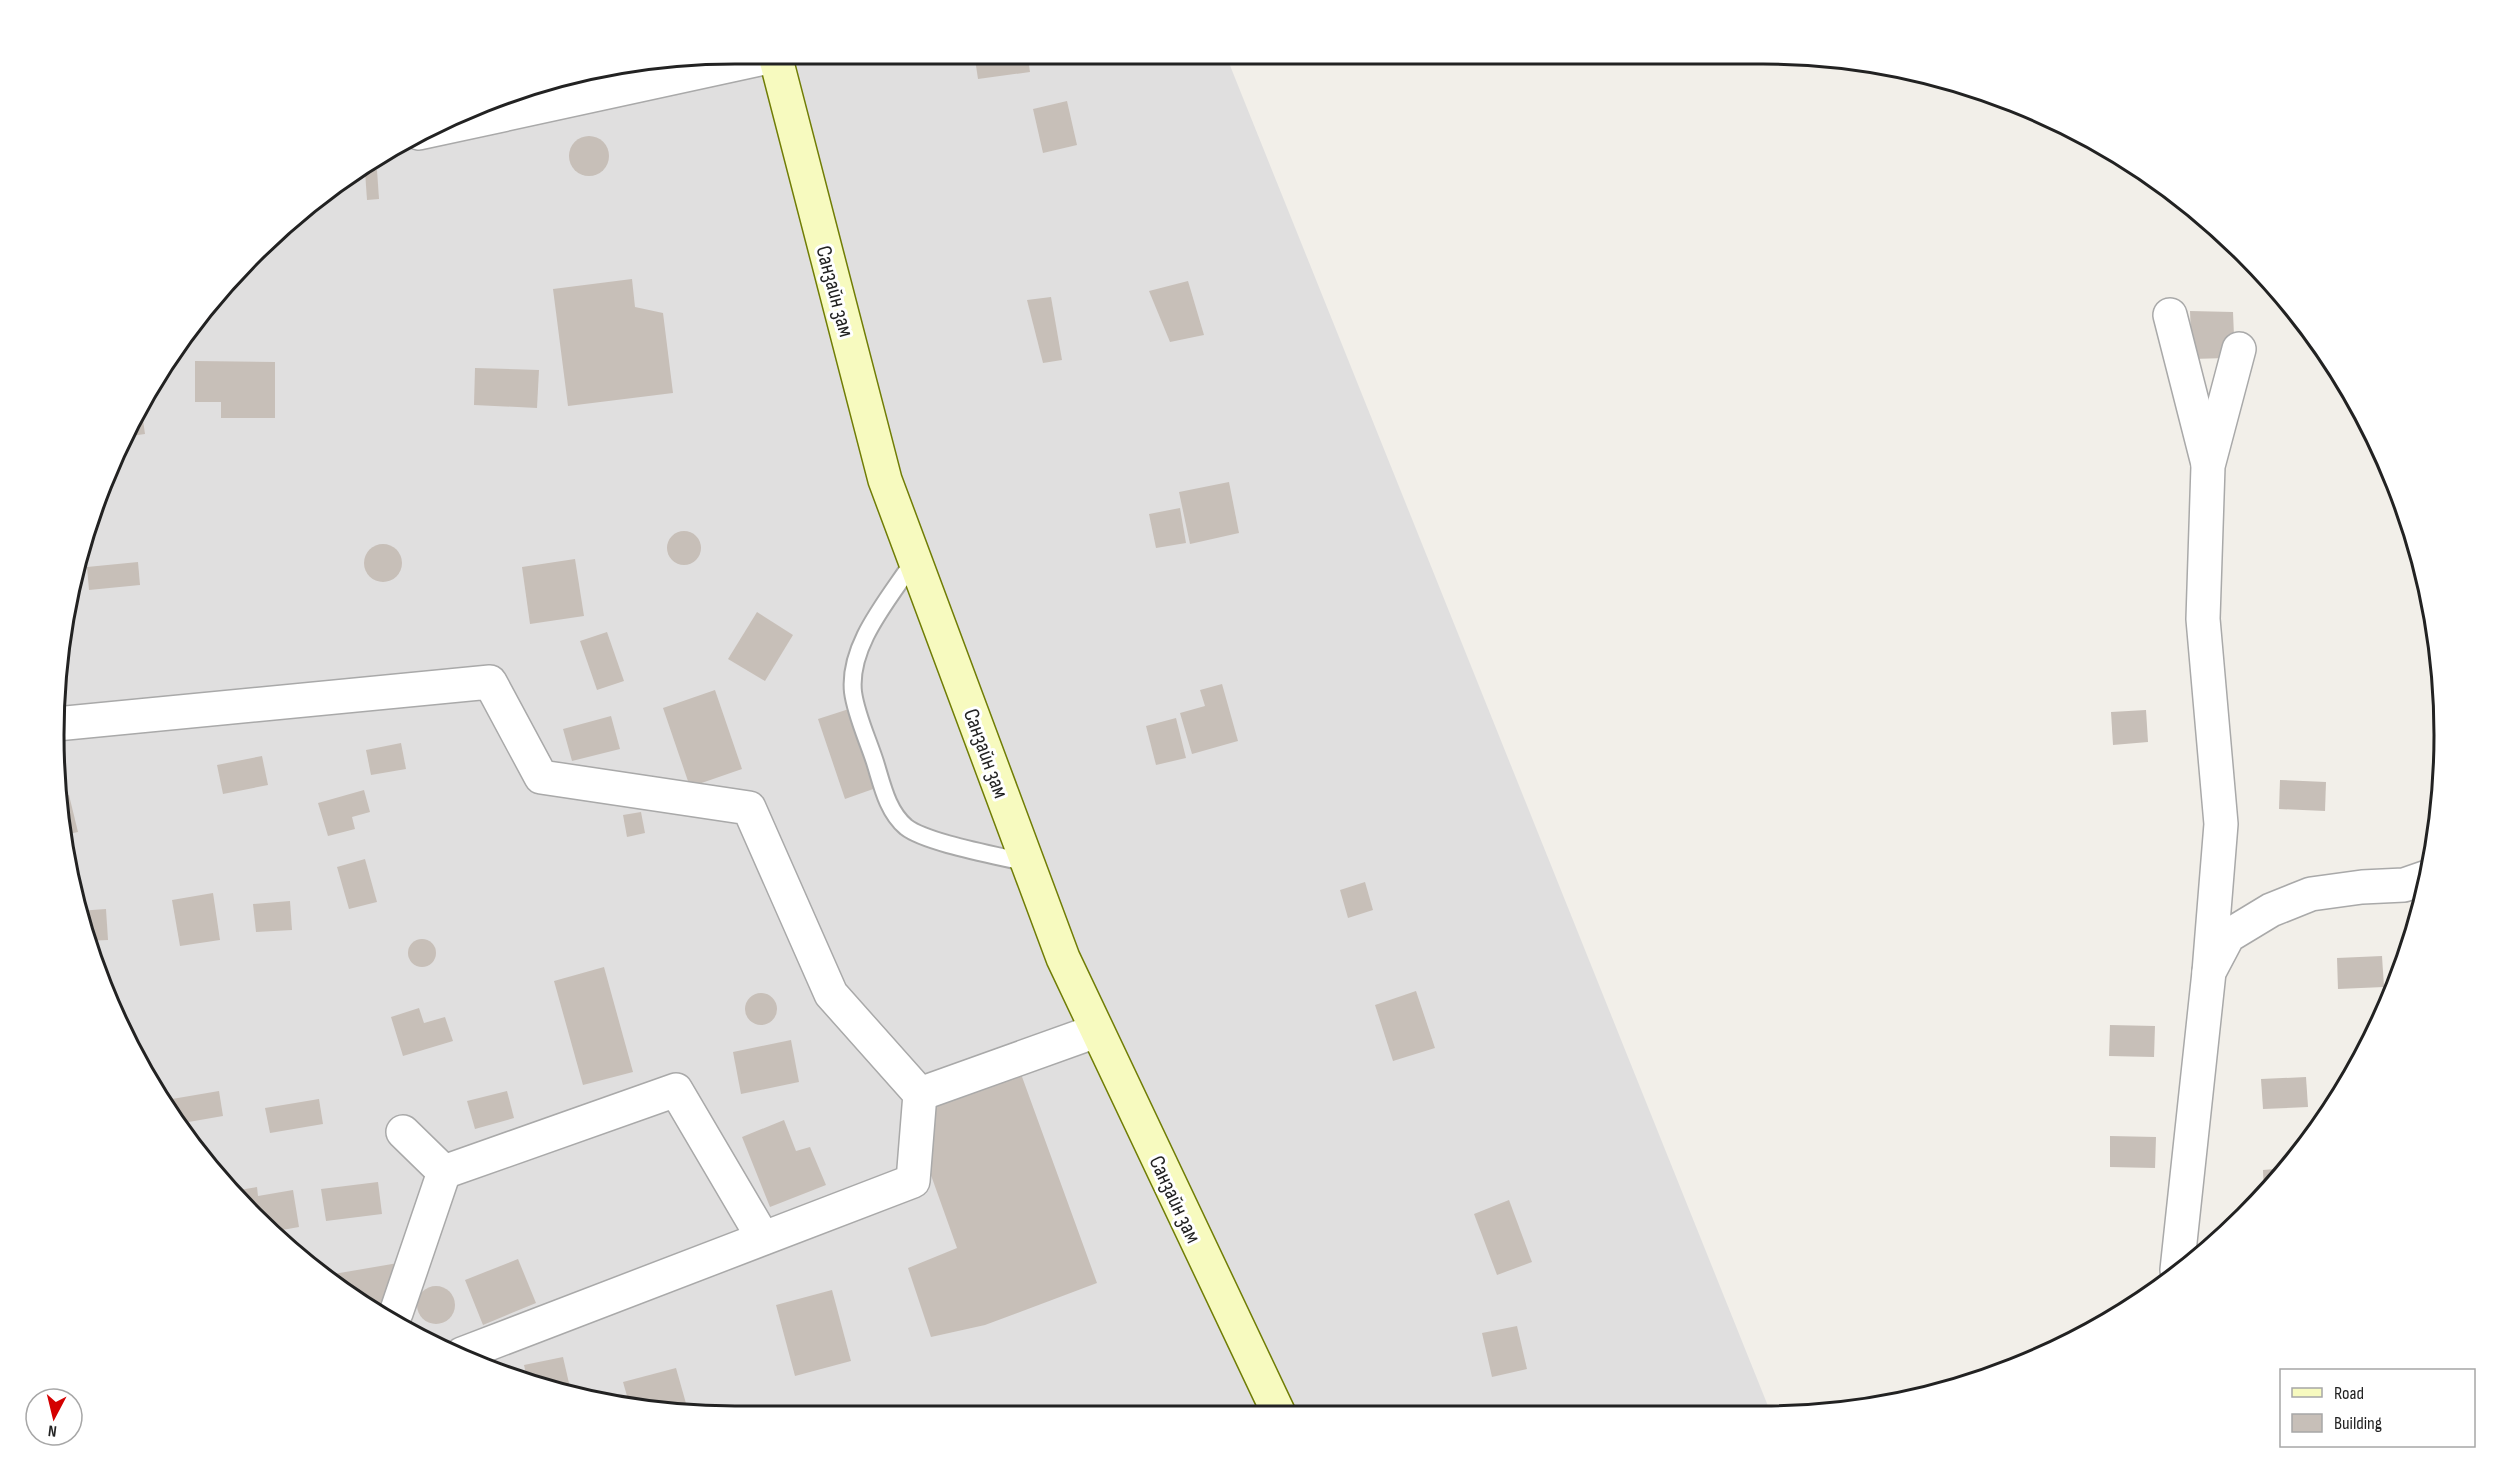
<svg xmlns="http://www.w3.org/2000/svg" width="2499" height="1471" font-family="'Sofia Sans Condensed',sans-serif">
<rect width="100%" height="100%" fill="#f2efe9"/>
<polygon fill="#e0dfdf" points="1227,58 1772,1416 691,1416 516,1381 357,1302 286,1248 195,1151 145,1076 90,955 67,868 54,736 77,559 124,434 169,357 253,254 321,195 434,124 517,90 646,60"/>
<g fill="#c7bfb8">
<polygon points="1028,58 1030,72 978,79 975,59"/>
<polygon points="646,60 665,61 613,72 612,68"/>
<polygon points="1067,101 1077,145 1043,153 1033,109"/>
<circle cx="589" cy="156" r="20"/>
<polygon points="377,170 379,199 367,200 365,171"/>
<polygon points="632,279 635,307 663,313 673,393 568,406 553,289"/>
<polygon points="1188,281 1204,335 1170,342 1149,291"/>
<polygon points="1051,297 1062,360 1043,363 1027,300"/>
<polygon points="2190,311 2233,312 2234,336 2225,340 2227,358 2192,359"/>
<polygon points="195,361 275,362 275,418 221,418 221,402 195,402"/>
<polygon points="475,368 539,370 537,408 474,405"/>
<polygon points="141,406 145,434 123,437 124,434"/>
<polygon points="1229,482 1239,533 1190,544 1179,492"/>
<polygon points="1180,508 1186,543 1156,548 1149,514"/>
<circle cx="684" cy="548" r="17"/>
<circle cx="383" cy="563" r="19"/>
<polygon points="575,559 584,616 530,624 522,567"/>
<polygon points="138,562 140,585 89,590 87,567"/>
<polygon points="757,612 793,635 765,681 728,659"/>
<polygon points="607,632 624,681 597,690 580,641"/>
<polygon points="1222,684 1238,741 1192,754 1180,713 1205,706 1200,690"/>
<polygon points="715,690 742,769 690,787 663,708"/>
<polygon points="849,709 876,788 845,799 818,719"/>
<polygon points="2146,710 2148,742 2113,745 2111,712"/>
<polygon points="611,716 620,749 572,761 563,729"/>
<polygon points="1176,718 1186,758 1156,765 1146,726"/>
<polygon points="401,743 406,769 371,775 366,750"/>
<polygon points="262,756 268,785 223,794 217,765"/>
<polygon points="2280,780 2326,782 2325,811 2279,809"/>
<polygon points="364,790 370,812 352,817 355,829 328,836 318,803"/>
<polygon points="69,795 78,832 64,835 60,797"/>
<polygon points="641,812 645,833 627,837 623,815"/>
<polygon points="365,859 377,902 349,909 337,867"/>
<polygon points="1365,882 1373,910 1348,918 1340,890"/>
<polygon points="213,893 220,940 180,946 172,900"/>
<polygon points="290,901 292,930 256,932 253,904"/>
<polygon points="106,909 108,940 87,941 78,911"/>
<circle cx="422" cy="953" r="14"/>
<polygon points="2382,956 2384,987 2338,989 2337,958"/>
<polygon points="604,967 633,1072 583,1085 554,981"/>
<polygon points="1416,991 1435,1048 1393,1061 1375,1005"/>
<circle cx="761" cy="1009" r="16"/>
<polygon points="419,1008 424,1023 445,1017 453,1041 403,1056 391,1017"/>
<polygon points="2110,1025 2155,1026 2154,1057 2109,1056"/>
<polygon points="791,1040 799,1082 741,1094 733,1052"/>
<polygon points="1021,1074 1097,1283 985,1325 931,1337 908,1268 957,1248 922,1150 932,1102"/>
<polygon points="2306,1077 2308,1107 2263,1109 2261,1079"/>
<polygon points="219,1091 223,1116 177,1124 172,1099"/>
<polygon points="507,1091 514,1118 475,1129 467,1101"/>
<polygon points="319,1099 323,1124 270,1133 265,1108"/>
<polygon points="784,1120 796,1151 810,1147 826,1185 770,1207 742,1137"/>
<polygon points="2110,1136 2156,1137 2155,1168 2110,1167"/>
<polygon points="2286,1168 2264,1194 2263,1170"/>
<polygon points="378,1182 382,1214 326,1221 321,1189"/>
<polygon points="257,1187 258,1196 293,1190 299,1227 271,1232 233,1191"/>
<polygon points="1509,1200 1532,1262 1497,1275 1474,1214"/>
<polygon points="518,1259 536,1303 483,1325 465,1280"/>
<polygon points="398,1263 384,1316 357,1302 322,1276"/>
<circle cx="436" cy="1305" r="19"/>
<polygon points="832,1290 851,1361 795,1376 776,1305"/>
<polygon points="1517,1326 1527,1369 1492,1377 1482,1333"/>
<polygon points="563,1357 571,1392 528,1383 524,1365"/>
<polygon points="676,1368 689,1414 629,1403 623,1382"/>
</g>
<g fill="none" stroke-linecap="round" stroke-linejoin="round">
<g stroke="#a9a9a9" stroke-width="20">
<path id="lane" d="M915,559C890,598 848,644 853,692C856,715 868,740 875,762C882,784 887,811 906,827C926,843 1000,856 1028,863"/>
</g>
<g stroke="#a9a9a9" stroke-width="36">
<g id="street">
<polyline points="419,133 760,59"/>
<polyline points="2170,315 2208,464"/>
<polyline points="56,724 490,682 541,777 749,808 831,994 920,1094 913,1181 462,1354"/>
<polyline points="2209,972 2221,824 2203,619 2208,466 2239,349"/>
<polyline points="920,1094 1096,1031"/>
<polyline points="403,1132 444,1172 676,1090 763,1238"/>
<polyline points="2177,1270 2209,972 2228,936 2271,910 2311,894 2362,887 2404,885 2430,876"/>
<polyline points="396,1313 444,1172"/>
</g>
</g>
<g stroke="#707d05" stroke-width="36">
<polyline id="secondary" points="776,59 885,480 1063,958 1280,1416"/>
</g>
<use href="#lane" stroke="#fff" stroke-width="16"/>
<use href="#street" stroke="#fff" stroke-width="33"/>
<use href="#secondary" stroke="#f7fabf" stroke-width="33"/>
</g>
<g text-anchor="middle" stroke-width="6" stroke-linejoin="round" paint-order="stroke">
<g font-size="22" fill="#222" stroke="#fff">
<text transform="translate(836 291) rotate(75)" y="8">Санзайн зам</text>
<text transform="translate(987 753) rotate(70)" y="8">Санзайн зам</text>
<text transform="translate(1176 1199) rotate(65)" y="8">Санзайн зам</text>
</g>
</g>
<path d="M0 0H2499V1471H0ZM735 64H1763A671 671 0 0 1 2434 735V735A671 671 0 0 1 1763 1406H735A671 671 0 0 1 64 735V735A671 671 0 0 1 735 64Z" fill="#fff" fill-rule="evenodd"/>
<path fill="none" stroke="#222" stroke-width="3" d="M735 64H1763A671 671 0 0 1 2434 735V735A671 671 0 0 1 1763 1406H735A671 671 0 0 1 64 735V735A671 671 0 0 1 735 64Z"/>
<rect x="2280" y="1369" width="195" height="78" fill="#ffffff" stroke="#a7a7a7" stroke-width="1.5"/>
<rect x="2292" y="1388" width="30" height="9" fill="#f7fabf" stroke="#a7a7a7" stroke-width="1.5"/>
<text x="2334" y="1399" font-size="18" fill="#222222">Road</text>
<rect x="2292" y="1414" width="30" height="18" fill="#c7bfb8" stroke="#a7a7a7" stroke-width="1.5"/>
<text x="2334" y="1429" font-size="18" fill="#222222">Building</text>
<g transform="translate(54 1417) rotate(187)"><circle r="28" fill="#ffffff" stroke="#a7a7a7" stroke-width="1.5"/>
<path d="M0-4.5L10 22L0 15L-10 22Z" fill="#d40000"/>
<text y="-9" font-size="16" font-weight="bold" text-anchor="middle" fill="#222222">N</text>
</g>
</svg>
